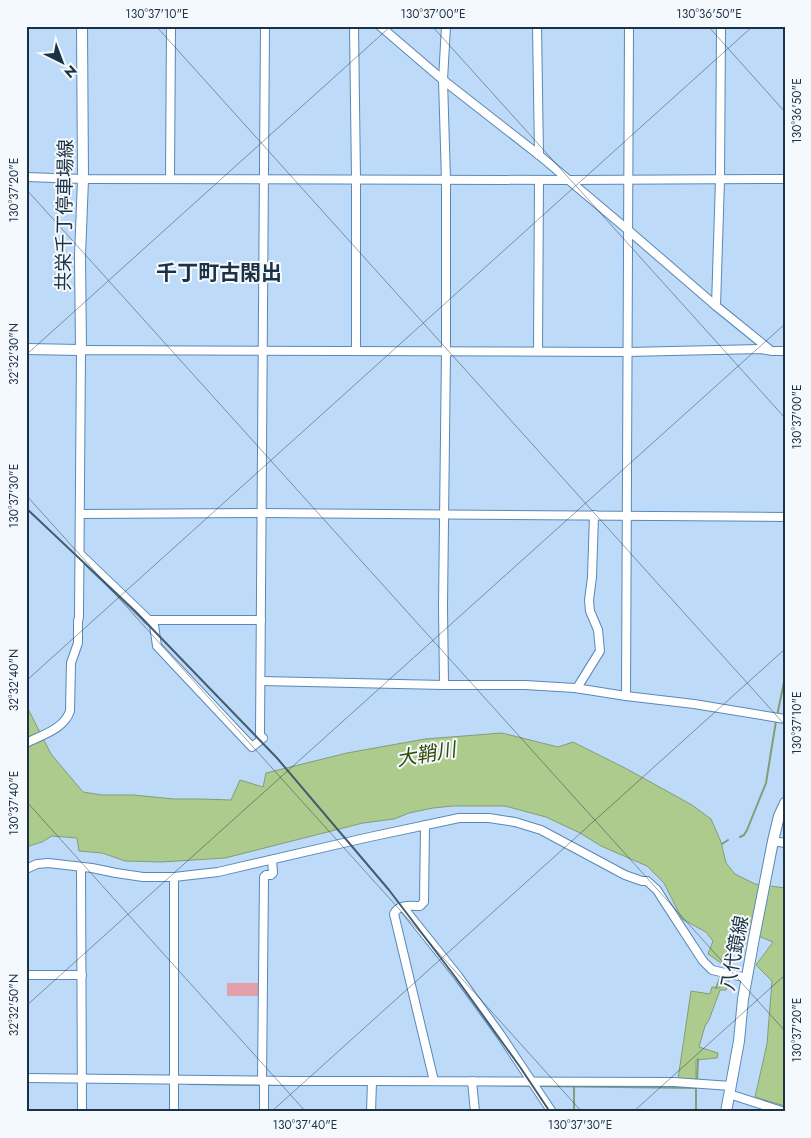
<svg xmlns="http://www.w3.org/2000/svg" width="811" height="1138" font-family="Jost,'Noto Sans JP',sans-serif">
<rect width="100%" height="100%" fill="#bddbf9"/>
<rect fill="#e39fa9" x="227" y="983" width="32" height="13"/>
<g fill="#adcb8d" stroke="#829d77">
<polygon points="26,705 51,754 83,792 102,795 133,795 174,799 202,799 231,800 240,780 263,787 266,773 347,753 425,739 502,733 558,747 573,742 625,768 692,805 711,819 721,842 726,863 735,874 755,884 785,888 785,1106 755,1097 767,1044 772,981 756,965 773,942 738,928 729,943 727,964 721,963 708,954 713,941 706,932 682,919 664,883 647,866 601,846 580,833 546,817 505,806 453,806 433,808 409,813 394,819 363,823 225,858 161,862 125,861 102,853 79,851 77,838 52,836 42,842 26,847"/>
<polygon points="720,976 729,979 726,990 720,990 709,1020 705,1026 699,1047 718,1053 717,1058 696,1060 696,1081 678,1079 691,991 710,994 712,987 720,988"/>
</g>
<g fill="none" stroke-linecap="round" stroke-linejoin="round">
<g stroke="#829d77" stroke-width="2">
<polyline points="777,716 785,677"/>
<polyline points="740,837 744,835 747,830 766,783 776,721"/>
<polyline points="722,844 728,840"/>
<polyline points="716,988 720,978"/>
<polyline points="26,1082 76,1082"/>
<polyline points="697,1082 698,1059"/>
<polyline points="189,1084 261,1085"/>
<polyline points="266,1085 369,1085"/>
<polyline points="374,1085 434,1085"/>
<polyline points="489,1085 531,1086"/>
<polyline points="539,1086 696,1088"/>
<polyline points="574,1112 574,1087"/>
<polyline points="696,1112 696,1087"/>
</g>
<g stroke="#5988b6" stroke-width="10">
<g id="minor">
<polyline points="354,26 356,179 356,351"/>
<polyline points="380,26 443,80 539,155 628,230 716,306 769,349"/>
<polyline points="537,26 539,155"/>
<polyline points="26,177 83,179 569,180 785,179"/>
<polyline points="170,179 171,26"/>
<polyline points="716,306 720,180 721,26"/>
<polyline points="538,351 539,180"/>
<polyline points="80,514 262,513 785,517"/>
<polyline points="80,554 154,625 157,646 252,747 263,738 260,735 265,26"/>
<polyline points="148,620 261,620"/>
<polyline points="261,681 444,685 525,685 575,688 626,696 694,704 785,719"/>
<polyline points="444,685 443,607 446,351 446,180 443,80 446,26"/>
<polyline points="577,688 600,651 598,630 590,611 589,600 592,577 594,515"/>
<polyline points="626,696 629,26"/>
<path d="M26,743C42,735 64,729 70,711L71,663L78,643V621L79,617L81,350L627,352L761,349L772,351H785"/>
<path d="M425,825L424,902L420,906C411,906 398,904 394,914L434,1081"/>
<polyline points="773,841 785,843"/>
<polyline points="81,867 82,1112"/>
<polyline points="26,869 37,864 48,863 92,868 116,873 143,877 174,877 218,872 365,838 459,818 489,818 515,822 541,830 625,875 642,881 647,881 657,890 662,898 703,961 712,970 747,978"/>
<polyline points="174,877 174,1112"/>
<polyline points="403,907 458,976 500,1034 552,1112"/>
<polyline points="26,975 82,975"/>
<polyline points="26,1078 291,1081 372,1081 674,1082 731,1086"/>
<polyline points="262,1081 264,877 266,875 271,875 273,873 272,860"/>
<polyline points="472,1081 475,1112"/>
<polyline points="729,1094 785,1112"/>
<polyline points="264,1112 264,1081"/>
<polyline points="371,1112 372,1081"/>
</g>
</g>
<g stroke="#5988b6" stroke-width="12">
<g id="major">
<polyline points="26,349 81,350 80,256 83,179 82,26"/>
<polyline points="726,1112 739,1041 743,999 754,938 773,841 779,816 785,803"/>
</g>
</g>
<use href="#minor" stroke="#fff" stroke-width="8"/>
<use href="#major" stroke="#fff" stroke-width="10"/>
<polyline stroke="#445b70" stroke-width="2" points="26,508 135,611 277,758 389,890 456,978 520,1067 550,1112"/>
</g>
<path fill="none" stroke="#1d3144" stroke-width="1" stroke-opacity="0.45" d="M156,26L785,725M432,26L785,418M708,26L785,112M26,29L30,26M26,189L785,1031M26,355L391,26M26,495L582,1112M26,681L753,26M26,801L306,1112M26,1006L785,324M26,1108L30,1112M271,1112L785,649M633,1112L785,975"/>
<g text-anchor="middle" stroke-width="4" stroke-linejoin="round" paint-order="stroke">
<g font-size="19" fill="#1d3144" stroke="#f4f9fe">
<text transform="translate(64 215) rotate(-89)" y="7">共栄千丁停車場線</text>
<text transform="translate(734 953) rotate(-79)" y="7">八代鏡線</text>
</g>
<g font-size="20" font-style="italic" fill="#324c07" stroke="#f4f9fe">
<text transform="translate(426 754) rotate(-10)" y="7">大鞘川</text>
</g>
<g font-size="21" font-weight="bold" fill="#1d3144" stroke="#f4f9fe">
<text x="219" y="280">千丁町古閑出</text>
</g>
</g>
<rect width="811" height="1138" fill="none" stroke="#f4f9fe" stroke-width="55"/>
<g transform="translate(62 62) rotate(138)" stroke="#f4f9fe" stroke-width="4" paint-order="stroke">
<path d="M0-4L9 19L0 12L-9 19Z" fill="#1d3144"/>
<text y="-8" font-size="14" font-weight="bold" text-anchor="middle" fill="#1d3144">N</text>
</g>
<rect x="28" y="28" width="756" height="1082" fill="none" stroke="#1d3144" stroke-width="2"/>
<g font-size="12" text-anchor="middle" fill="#1d3144">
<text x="157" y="18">130°37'10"E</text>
<text x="433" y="18">130°37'00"E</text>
<text x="709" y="18">130°36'50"E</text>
<text transform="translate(797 111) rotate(-90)" y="4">130°36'50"E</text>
<text transform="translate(14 190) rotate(-90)" y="4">130°37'20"E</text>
<text transform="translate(14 354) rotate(-90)" y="4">32°32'30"N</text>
<text transform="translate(797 417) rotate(-90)" y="4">130°37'00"E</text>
<text transform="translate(14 496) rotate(-90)" y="4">130°37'30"E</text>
<text transform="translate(14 680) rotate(-90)" y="4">32°32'40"N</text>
<text transform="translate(797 723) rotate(-90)" y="4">130°37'10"E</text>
<text transform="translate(14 803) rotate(-90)" y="4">130°37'40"E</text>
<text transform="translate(14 1005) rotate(-90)" y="4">32°32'50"N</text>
<text transform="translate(797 1030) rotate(-90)" y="4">130°37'20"E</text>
<text x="305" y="1129">130°37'40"E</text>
<text x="580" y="1129">130°37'30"E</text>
</g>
</svg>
